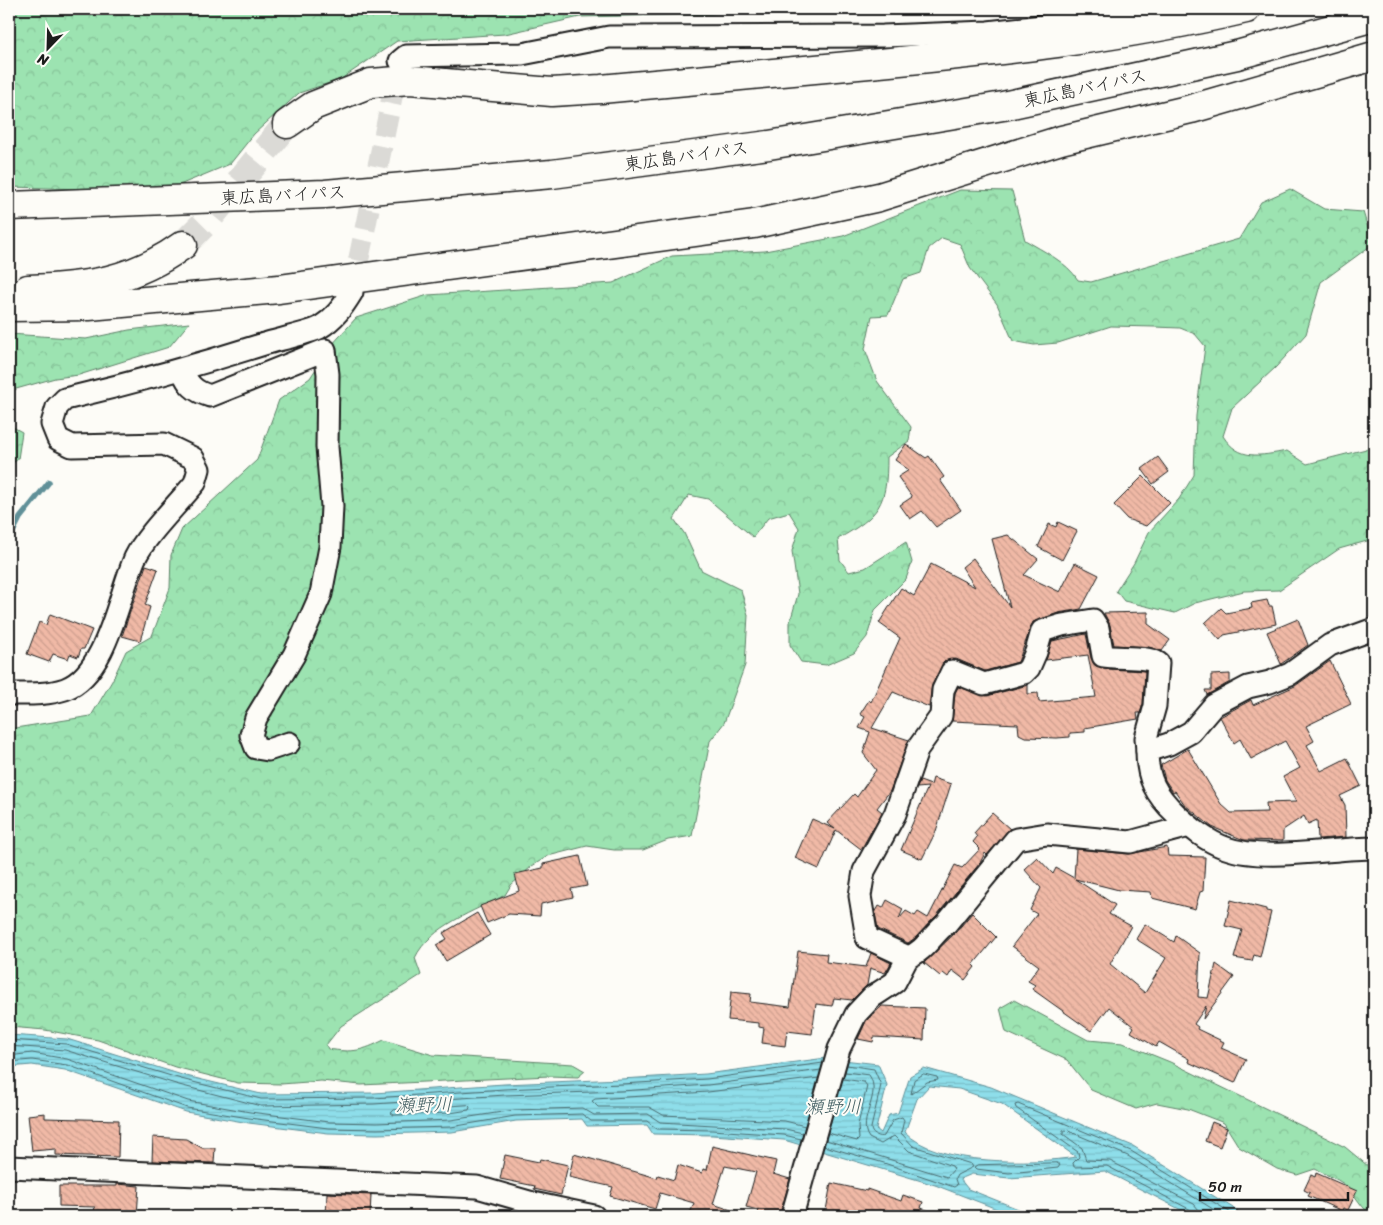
<svg xmlns="http://www.w3.org/2000/svg" width="1383" height="1225" font-family="Sriracha,'Klee One',sans-serif">
<defs>
<pattern id="forest-crowns" width="20" height="18" patternUnits="userSpaceOnUse" patternTransform="scale(1.25)"><rect width="20" height="18" fill="#9ce3b1"/><path d="M2 6a3 3 0 1 1 6 0M12 15a3 3 0 1 1 6 0" fill="none" stroke="#86c298"/></pattern>
<pattern id="water-rules" width="6" height="5" patternUnits="userSpaceOnUse" patternTransform="scale(1.25)"><rect width="6" height="5" fill="#8edeea"/><path d="M0 2.5h6" fill="none" stroke="#7abec8"/></pattern>
<pattern id="building-back-hatch" width="6" height="6" patternUnits="userSpaceOnUse" patternTransform="scale(1.25)"><rect width="6" height="6" fill="#f0b9a6"/><path d="M-1 5l2 2M0 0l6 6M5-1l2 2" fill="none" stroke="#cd9e8e"/></pattern>
</defs>
<rect width="100%" height="100%" fill="#fdfcf7"/>
<filter id="ink" filterUnits="userSpaceOnUse"><feTurbulence type="fractalNoise" baseFrequency=".02" numOctaves="2"/><feDisplacementMap in="SourceGraphic" scale="10" xChannelSelector="R" yChannelSelector="G"/><feConvolveMatrix kernelMatrix="1 2 1 2 8 2 1 2 1" color-interpolation-filters="sRGB"/></filter>
<g filter="url(#ink)">
<g fill="url(#forest-crowns)" stroke="#5c8066">
<polygon points="9,9 733,9 731,12 711,14 580,17 505,34 397,41 341,79 299,93 254,134 230,164 165,191 9,187"/>
<path d="M1290,189L1324,209L1363,212L1373,244L1321,282L1306,334L1276,367L1232,408L1223,436C1239,461 1260,456 1287,451L1307,464L1374,447V539L1339,549L1279,590L1244,591L1195,603L1175,613L1124,601L1116,591L1134,563L1149,532L1179,499L1194,475L1196,416L1205,346L1195,334L1180,328L1155,327L1111,326L1058,343L1034,345L1013,341L997,304L970,268L960,244L942,238L929,248L921,273L903,279L888,315L872,316L865,349L877,381L911,427L909,441L887,457C887,505 880,515 838,539L840,560L849,572L865,568L906,542L912,562L906,579L875,610L867,637L854,653L826,665L801,662L790,645V622L798,594L792,551L799,528L789,512L768,518L753,537L708,499L689,495L674,519L684,533L701,570L741,590L748,615L745,665L724,723L710,741L692,836L668,840L643,850H614L587,846L548,856L532,866L511,885L505,895C475,911 430,926 415,958L421,975L341,1026L326,1045L328,1049C353,1053 362,1051 384,1040L433,1055L573,1064L585,1071L578,1077L549,1076L361,1085L321,1081L281,1084L238,1083L175,1067L98,1040L45,1030L9,1027V729L91,716L112,681L126,651L152,636L170,588L171,555L182,529L257,460L279,400L310,378L331,346L356,318L428,295L613,283L672,256L765,251L843,236L960,190L1012,191L1025,240C1043,251 1067,262 1078,280L1091,282L1239,239L1261,202Z"/>
<polygon points="189,323 169,347 79,375 55,378 9,391 9,334 86,339 129,330"/>
<polygon points="9,425 22,432 18,459 9,466"/>
<path d="M1014,1000L1088,1040L1123,1043L1170,1062L1345,1147L1374,1171V1216C1363,1212 1355,1193 1344,1184C1336,1178 1324,1174 1315,1169L1297,1175L1277,1169L1239,1147L1224,1123L1188,1109L1157,1103L1136,1109L1091,1090L1067,1060L1006,1032L1000,1008Z"/>
</g>
<path fill="url(#water-rules)" stroke="#609098" fill-rule="evenodd" d="M9,1035L67,1039L182,1075L261,1094L374,1093L504,1084L621,1079L706,1074L826,1058L878,1064L887,1085L876,1129L881,1133L889,1115L898,1113L910,1076L924,1068L991,1087L1133,1146L1246,1216H1193L1105,1171L1009,1178L972,1174L960,1179L968,1189L1036,1216H1015L935,1185L784,1140L712,1135L653,1134L647,1125L587,1126L582,1119L516,1121L452,1132L377,1134L328,1133L249,1123L186,1112L65,1070L32,1065L9,1067ZM929,1086L959,1089L1002,1104L1076,1157C1032,1164 937,1166 905,1132L917,1099Z"/>
<g fill="none" stroke-linecap="round" stroke-linejoin="round">
<g stroke="#4a6a6e" stroke-width="1">
<polyline points="9,1040 66,1044 181,1079 261,1099 374,1098 504,1089 621,1084 707,1079 823,1063"/>
<polyline points="9,1046 65,1050 179,1085 261,1106 374,1104 505,1095 621,1091 708,1085 821,1070"/>
<polyline points="9,1056 32,1053 67,1059 188,1101 250,1112 329,1122 377,1123 451,1120 515,1110 582,1108 594,1115 648,1114 660,1122 785,1129 803,1133"/>
<polyline points="9,1062 32,1060 67,1065 187,1108 249,1118 328,1128 377,1129 451,1127 515,1116 582,1114 591,1121 647,1121 657,1129 712,1130 784,1135 801,1139"/>
<polygon points="924,1074 937,1077 938,1080 927,1082 911,1094 914,1080"/>
<polygon points="468,1105 470,1107 469,1110 450,1113 394,1115 391,1113 394,1110"/>
<polyline points="805,1126 785,1121 663,1115 649,1107 598,1107 592,1101 595,1099 708,1092 819,1078"/>
<polyline points="828,1133 857,1141 859,1139 858,1125 867,1086 864,1082 843,1079"/>
<path d="M826,1140L947,1177L954,1169L952,1166L909,1151L894,1136L881,1144L869,1138C856,1120 883,1095 869,1075L845,1072"/>
<path d="M824,1146L884,1163L954,1187L957,1185L955,1179L957,1175L973,1167L971,1164L913,1146L901,1133L904,1120L902,1117L893,1120L884,1136C878,1138 871,1134 871,1128L881,1085L874,1069L847,1065"/>
<polygon points="1057,1163 1060,1165 1058,1168 1009,1173 976,1169 974,1167 977,1165"/>
<polyline points="1194,1216 1191,1210 1107,1166 1074,1167 1073,1163 1079,1157 1078,1152 1016,1108 1015,1105 1018,1104 1131,1151 1236,1216"/>
<polyline points="1200,1216 1199,1210 1194,1204 1110,1161 1086,1160 1082,1148 1063,1134 1063,1131 1066,1130 1128,1156 1224,1216"/>
</g>
<polyline stroke="#609098" stroke-width="5.5" points="9,540 20,518 49,482"/>
</g>
<g fill="url(#building-back-hatch)" stroke="#1c1c1c">
<polygon points="906,444 926,458 929,456 944,477 940,480 961,510 936,527 922,511 910,519 900,505 912,497 898,477 909,470 895,460"/>
<polygon points="1158,457 1169,472 1153,484 1142,469"/>
<polygon points="1143,476 1170,503 1146,526 1127,519 1114,505"/>
<polygon points="1058,522 1077,531 1062,560 1038,547 1049,524 1056,527"/>
<polygon points="1008,535 1038,559 1024,575 1060,592 1075,563 1099,575 1081,609 1058,613 1033,622 1018,662 985,671 956,659 945,661 932,685 929,707 893,692 872,728 909,740 890,791 877,808 882,812 863,846 861,849 836,830 819,869 795,858 812,819 835,829 827,823 854,794 857,797 876,770 863,753 870,732 859,728 865,717 860,714 869,700 871,702 900,638 879,623 901,588 914,596 931,564 975,587 962,567 973,558 1010,607 992,539"/>
<polygon points="146,565 158,569 145,605 150,607 140,641 122,636"/>
<polygon points="1267,600 1269,606 1272,606 1276,624 1224,635 1220,640 1205,623 1221,608 1226,613 1252,608 1251,603"/>
<polygon points="1148,612 1148,624 1170,640 1162,651 1148,647 1114,645 1110,625 1104,613"/>
<polygon points="50,614 92,630 84,649 81,649 78,657 70,654 68,659 53,654 49,662 27,654 39,622 46,625"/>
<polygon points="1298,619 1308,645 1281,664 1267,632"/>
<polygon points="1086,634 1091,658 1095,665 1108,669 1145,671 1143,704 1140,713 1137,713 1138,719 1085,728 1085,732 1070,733 1070,737 1057,738 1025,737 1019,734 1018,724 952,721 955,693 958,687 987,696 1028,685 1028,694 1038,693 1039,702 1096,697 1088,655 1046,660 1052,641"/>
<polygon points="1330,661 1351,704 1306,726 1314,741 1307,745 1321,771 1347,758 1361,786 1340,796 1345,805 1346,837 1318,839 1317,820 1308,824 1304,816 1283,830 1283,841 1244,840 1212,827 1185,805 1175,791 1173,792 1165,780 1161,765 1188,749 1221,804 1231,813 1267,812 1266,803 1296,802 1283,777 1300,768 1285,741 1251,759 1240,739 1234,743 1220,717 1251,700 1253,705 1295,686"/>
<polygon points="1230,674 1230,682 1207,695 1205,690 1211,690 1211,675"/>
<polygon points="933,778 951,784 936,831 922,859 901,850 928,787 917,788 920,781 931,785"/>
<polygon points="992,813 1010,829 987,855 985,853 980,863 937,915 915,938 908,943 878,929 875,913 879,906 883,908 887,900 903,909 899,919 906,911 915,916 918,912 928,918 955,865 962,868 980,849 973,842 977,837 974,833"/>
<polygon points="1167,847 1168,856 1205,857 1203,891 1200,892 1195,909 1152,898 1151,892 1119,890 1075,879 1115,905 1109,914 1131,926 1110,964 1145,993 1166,958 1136,939 1145,924 1174,942 1176,936 1200,953 1198,997 1208,998 1216,964 1234,977 1203,1019 1206,1006 1194,1024 1198,1027 1197,1029 1224,1042 1221,1048 1246,1059 1235,1083 1188,1062 1189,1059 1159,1042 1156,1047 1131,1032 1134,1027 1109,1007 1091,1031 1032,989 1035,985 1028,981 1039,966 1012,946 1037,914 1030,910 1041,888 1024,869 1037,857 1053,874 1056,868 1074,878 1076,849 1129,854"/>
<polygon points="580,856 587,886 571,889 573,897 541,904 540,916 509,914 487,923 480,906 519,891 515,874 543,868 543,864"/>
<polygon points="1231,900 1266,909 1266,911 1271,912 1260,957 1254,955 1252,961 1234,958 1242,930 1225,926"/>
<polygon points="477,913 490,935 446,961 436,945 447,939 443,933"/>
<polygon points="972,913 996,937 973,965 975,967 965,980 952,970 948,977 943,973 940,976 924,963 956,932"/>
<polygon points="798,951 827,954 826,962 866,967 871,953 891,963 885,973 870,968 867,985 852,1000 834,998 832,1006 816,1004 812,1034 787,1031 785,1046 762,1043 764,1028 759,1027 759,1023 728,1020 731,992 751,994 750,1002 790,1007"/>
<polygon points="882,1006 925,1008 924,1040 874,1037 873,1042 858,1039 866,1021"/>
<polygon points="45,1113 45,1118 119,1120 118,1157 56,1155 56,1149 32,1151 28,1115"/>
<polygon points="1212,1122 1227,1128 1220,1147 1205,1141"/>
<polygon points="153,1137 186,1139 202,1148 215,1148 214,1163 152,1161"/>
<polygon points="712,1146 776,1161 773,1174 790,1179 780,1216 756,1216 758,1210 746,1207 756,1172 725,1166 713,1204 740,1213 740,1216 689,1216 694,1203 660,1193 655,1209 610,1196 613,1187 569,1177 574,1154 657,1178 658,1175 674,1180 678,1165 702,1173 703,1169 707,1170"/>
<polygon points="505,1155 539,1162 540,1159 568,1165 561,1195 534,1189 535,1186 500,1179"/>
<polygon points="1316,1173 1357,1191 1348,1210 1343,1208 1342,1211 1308,1196 1310,1193 1304,1190 1311,1175 1315,1177"/>
<polygon points="831,1183 867,1191 867,1189 901,1201 903,1195 923,1202 921,1208 938,1214 938,1216 825,1216"/>
<polygon points="117,1184 139,1186 137,1216 93,1216 95,1207 59,1206 59,1186 117,1186"/>
<polygon points="327,1193 371,1195 370,1216 326,1216"/>
</g>
<g fill="none" stroke-linecap="round" stroke-linejoin="round">
<polyline stroke="#dbdad6" stroke-width="21" stroke-dasharray="21 11" stroke-linecap="butt" points="352,292 398,68"/>
<polyline stroke="#dbdad6" stroke-width="28" stroke-dasharray="28 14" stroke-linecap="butt" points="183,245 206,222 287,124"/>
<g stroke="#1c1c1c" stroke-width="25">
<g id="minor">
<polyline points="400,61 406,56 522,54 609,37 883,36 988,32 1103,19 1160,9"/>
<path d="M182,370C188,385 194,391 210,396L325,350L328,374L327,447L332,506L330,547L321,594L294,655L256,718L251,735L256,748L268,750L289,743"/>
<path d="M1374,629L1330,645L1290,674L1270,682L1248,687L1214,705L1191,732L1169,744L1147,751C1147,779 1156,795 1176,814C1191,828 1206,841 1226,848C1264,862 1332,848 1374,848"/>
<path d="M9,694C28,694 47,695 65,689C107,674 119,594 135,558C146,535 178,504 195,483L199,469L193,458L164,444L72,446L58,439L52,424L57,407L65,399C132,383 198,365 264,344C277,340 309,333 319,328C334,319 343,307 352,292"/>
<path d="M1147,751L1146,738L1155,706L1158,663C1146,655 1119,659 1103,656L1098,628L1093,620L1062,625L1042,631L1036,652L1029,668L1024,673L984,684L952,671L943,690L941,716L918,748L895,814L864,871L860,896L867,938L908,957C924,952 933,934 946,924L1016,839L1047,834L1130,842L1189,826"/>
<polyline points="9,1167 477,1187 533,1203 594,1216"/>
<polyline points="792,1216 839,1049 856,1014 872,997 895,982 908,957"/>
</g>
</g>
<g stroke="#1c1c1c" stroke-width="31">
<g id="motorway">
<path d="M287,124L313,106L371,83L410,80L552,92L601,89C690,81 780,72 869,64C995,52 1122,38 1246,9"/>
<polyline points="9,206 325,194 552,174 769,145 1003,106 1237,55 1374,17"/>
<path d="M28,289C88,287 133,281 183,245"/>
<polyline points="9,307 89,306 279,289 754,224 879,197 1061,140 1191,109 1374,56"/>
</g>
</g>
<use href="#minor" stroke="#fdfcf7" stroke-width="21"/>
<use href="#motorway" stroke="#fdfcf7" stroke-width="28"/>
</g>
</g>
<g text-anchor="middle" stroke-width="4" stroke-linejoin="round" paint-order="stroke">
<g font-size="18" fill="#1c1c1c" stroke="#fdfcf7">
<text transform="translate(1085 88) rotate(-12)" y="6">東広島バイパス</text>
<text transform="translate(686 156) rotate(-8)" y="6">東広島バイパス</text>
<text transform="translate(283 195) rotate(-3)" y="6">東広島バイパス</text>
</g>
<g font-size="19" font-style="italic" fill="#446064" stroke="#fdfcf7">
<text transform="translate(424 1104) rotate(-1)" y="7">瀬野川</text>
<text x="833" y="1113">瀬野川</text>
</g>
</g>
<rect width="1383" height="1225" fill="none" stroke="#fdfcf7" stroke-width="30"/>
<rect x="15" y="15" width="1353" height="1195" fill="none" stroke="#1c1c1c" stroke-width="2" filter="url(#ink)"/>
<g transform="translate(48 48) rotate(203)" stroke="#fdfcf7" stroke-width="4" paint-order="stroke">
<path d="M0-4L9 19L0 12L-9 19Z" fill="#1c1c1c"/>
<text y="-8" font-size="14" font-weight="bold" text-anchor="middle" fill="#1c1c1c">N</text>
</g>
<path d="M1200 1192v8h148v-8" fill="none" stroke="#1c1c1c" stroke-width="2.5"/>
<text x="1208" y="1192" font-size="15" fill="#1c1c1c" stroke="#fdfcf7" stroke-width="4" paint-order="stroke">50 m</text>
</svg>
